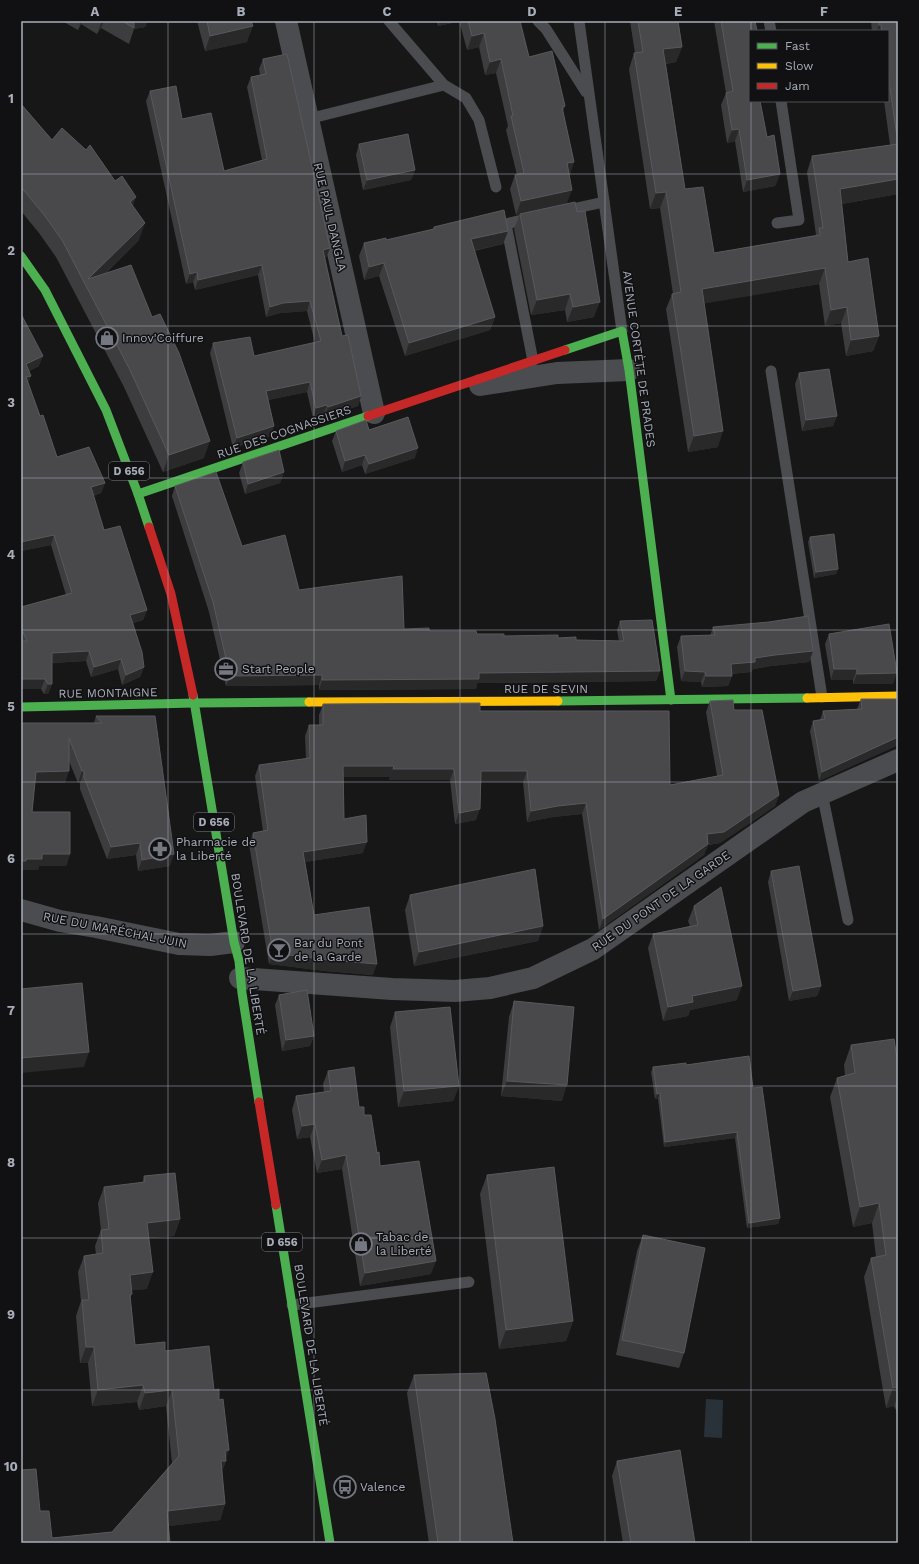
<svg xmlns="http://www.w3.org/2000/svg" width="919" height="1564" font-family="'Work Sans',sans-serif">
<rect width="100%" height="100%" fill="#171717"/>
<polygon fill="#2a3239" points="706,1399 723,1400 722,1438 704,1437"/>
<g fill="none" stroke-linecap="round" stroke-linejoin="round">
<g stroke="#4b4c50" stroke-width="11">
<polyline points="538,21 546,29 586,92"/>
<polyline points="579,21 622,331"/>
<polyline points="769,21 771,31"/>
<polyline points="444,85 466,98 479,120 496,187"/>
<polyline points="308,119 444,85 389,21"/>
<polyline points="563,211 604,202"/>
<polyline points="530,218 506,224 533,361"/>
<polyline points="777,223 799,220 781,101"/>
<polyline points="771,371 822,697"/>
<polyline points="822,793 848,920"/>
<polyline points="292,1305 469,1282"/>
</g>
<g stroke="#4b4c50" stroke-width="22">
<polyline points="286,21 374,413"/>
<polyline points="480,385 557,373 629,370"/>
<polyline points="21,910 60,921 96,927 179,944 210,945 234,942"/>
<polyline points="240,978 392,989 455,991 490,988 533,978 593,949 803,802 898,760"/>
</g>
<g stroke="#4caf50" stroke-width="9">
<polyline points="21,256 45,290 106,410 138,494 149,527"/>
<polyline points="565,350 622,331 629,370 671,700"/>
<polyline points="138,494 368,416"/>
<polyline points="193,695 234,942 239,961 242,993 259,1102"/>
<polyline points="558,701 807,698"/>
<polyline points="21,707 195,703 309,702"/>
<polyline points="276,1205 330,1543"/>
</g>
<g stroke="#ffc107" stroke-width="9">
<polyline points="807,698 898,696"/>
<polyline points="309,702 558,701"/>
</g>
<g stroke="#c62828" stroke-width="9">
<polyline points="368,416 565,350"/>
<polyline points="149,527 171,594 193,695"/>
<polyline points="259,1102 276,1205"/>
</g>
</g>
<g fill="#3d3d3f">
<polygon points="62,21 155,21 147,22 145,27 134,29 129,44 101,28 97,34 81,24 78,30"/>
<polygon points="197,21 251,21 247,42 205,51"/>
<polygon points="437,21 520,21 529,57 565,106 563,111 574,162 569,175 567,203 516,215 510,189 515,175 517,175 506,130 508,126 496,73 485,75 479,47 467,50 460,24 461,21 438,26"/>
<polygon points="630,21 678,21 682,47 676,62 666,64 685,189 714,253 816,235 807,172 812,156 890,145 884,101 888,101 888,31 872,31 871,21 898,21 898,194 842,204 848,262 879,336 873,351 846,356 841,323 825,326 819,284 704,303 718,447 688,452 666,309 672,294 673,294 660,208 650,209 629,69 634,53 635,53"/>
<polygon points="714,21 755,21 750,101 767,137 780,174 775,186 743,192 735,141 727,143 721,105 726,93"/>
<polygon points="263,59 326,258 325,259 342,336 361,396 358,406 324,417 323,415 313,418 307,392 268,400 274,426 270,436 233,448 210,353 213,343 254,356 315,343 307,311 280,313 266,317 258,275 195,290 193,282 186,284 146,101 150,91 182,119 224,171 262,160 247,87 251,77 260,75 259,69"/>
<polygon points="21,104 52,140 133,207 139,240 105,274 204,458 163,472 124,387 56,257 39,233 21,211"/>
<polygon points="359,144 415,170 411,180 363,190 356,155"/>
<polygon points="520,214 594,317 567,322 565,310 531,315 514,229"/>
<polygon points="434,227 508,231 503,244 474,251 495,317 490,330 405,356 379,276 364,280 359,256 364,243 386,240 433,229"/>
<polygon points="21,314 39,366 29,371 28,383 40,416 57,457 105,483 101,493 93,496 104,530 147,610 143,620 133,623 144,667 140,677 122,685 118,669 91,677 86,661 52,663 52,684 48,694 44,694 41,689 21,689 21,607 66,595 51,545 21,551"/>
<polygon points="799,373 837,416 833,426 802,431 795,384"/>
<polygon points="369,430 415,458 365,474 362,465 342,472 332,441 336,431"/>
<polygon points="243,462 284,472 280,483 245,494 239,473"/>
<polygon points="175,486 242,546 299,590 404,629 504,636 558,638 576,640 619,641 617,630 620,621 660,671 656,681 477,683 476,689 319,690 319,685 226,686 209,612 172,496"/>
<polygon points="810,537 838,569 836,574 814,578 808,542"/>
<polygon points="713,627 813,651 809,662 771,666 753,669 751,672 731,674 732,676 728,686 702,687 701,682 681,681 677,647 681,636 710,636"/>
<polygon points="829,634 893,684 853,684 853,680 831,680 825,644"/>
<polygon points="861,699 898,699 898,745 819,781 810,731 813,721 820,720 823,711 857,709"/>
<polygon points="710,701 734,710 779,795 775,806 720,843 708,845 704,855 599,930 582,814 553,817 527,822 523,782 481,782 476,820 455,824 450,780 389,780 390,777 343,777 344,819 363,853 305,862 314,915 373,975 325,971 269,964 249,844 253,833 263,831 255,776 259,765 306,759 305,736 309,725 319,725 319,715 323,704 480,711 670,785 717,776 706,712"/>
<polygon points="96,716 155,716 170,866 138,871 136,855 107,859 80,789 80,783 78,783 69,761 65,783 35,783 32,812 70,854 66,866 39,866 38,870 23,870 22,873 21,873 21,723 94,723"/>
<polygon points="771,871 821,986 817,996 789,1001 768,882"/>
<polygon points="410,895 543,926 538,941 414,966 405,910"/>
<polygon points="694,906 737,1000 690,1010 688,1016 663,1021 648,948 653,934 690,926 688,921"/>
<polygon points="279,995 314,1036 310,1046 282,1051 275,1005"/>
<polygon points="514,1001 562,1101 501,1096 509,1017"/>
<polygon points="395,1012 459,1086 453,1101 398,1107 390,1027"/>
<polygon points="851,1045 898,1065 898,1413 897,1412 894,1406 886,1408 864,1277 871,1258 876,1257 872,1223 853,1227 830,1097 837,1078 845,1075 844,1065"/>
<polygon points="686,1065 753,1088 780,1218 778,1224 747,1228 735,1138 664,1147 658,1099 655,1099 651,1072 653,1067"/>
<polygon points="328,1071 359,1107 364,1115 380,1166 431,1274 360,1286 342,1169 317,1173 310,1137 297,1139 292,1110 296,1096 324,1092 323,1084"/>
<polygon points="487,1175 573,1321 566,1341 499,1349 480,1194"/>
<polygon points="144,1176 180,1219 174,1236 149,1238 147,1289 131,1290 132,1294 130,1298 135,1345 165,1351 214,1390 219,1400 226,1459 226,1461 222,1471 225,1504 220,1520 21,1543 40,1511 52,1538 112,1532 172,1463 166,1406 139,1410 137,1402 92,1406 88,1363 80,1363 76,1316 81,1301 78,1272 84,1256 96,1254 95,1246 101,1230 98,1203 104,1187 142,1183"/>
<polygon points="643,1235 684,1353 679,1368 616,1355 637,1251"/>
<polygon points="414,1375 513,1543 429,1543 407,1393"/>
<polygon points="617,1461 695,1543 623,1543 612,1476"/>
</g>
<g fill="#29292a">
<polygon points="81,21 82,21 78,30"/>
<polygon points="102,21 104,21 101,28 97,34"/>
<polygon points="131,21 155,21 147,22 145,27 134,29"/>
<polygon points="440,21 461,21 438,26"/>
<polygon points="879,25 881,25 879,31 877,31"/>
<polygon points="253,26 247,42 205,51 210,36"/>
<polygon points="484,33 479,47 467,50 472,36"/>
<polygon points="682,47 676,62 658,65 663,49"/>
<polygon points="501,59 496,73 485,75 490,62"/>
<polygon points="739,129 735,141 727,143 732,130"/>
<polygon points="574,162 570,175 562,177 567,163"/>
<polygon points="415,170 411,180 363,190 367,180"/>
<polygon points="780,174 775,186 743,192 747,180"/>
<polygon points="898,179 898,194 835,205 840,189"/>
<polygon points="572,190 567,203 516,215 521,201"/>
<polygon points="666,192 660,208 650,209 656,193"/>
<polygon points="136,197 130,214 130,202"/>
<polygon points="145,223 139,240 88,290 88,279"/>
<polygon points="508,231 503,244 466,252 471,239"/>
<polygon points="330,248 326,258 319,260 323,250"/>
<polygon points="384,263 379,276 364,280 369,267"/>
<polygon points="262,265 258,275 195,290 198,280"/>
<polygon points="825,268 819,284 696,305 702,289"/>
<polygon points="197,272 193,282 186,284 190,274"/>
<polygon points="570,294 565,310 531,315 537,300"/>
<polygon points="310,301 307,311 280,313 266,317 270,307 283,303"/>
<polygon points="600,302 594,317 567,322 573,307"/>
<polygon points="847,307 841,323 825,326 831,310"/>
<polygon points="495,317 490,330 405,356 409,343"/>
<polygon points="879,336 873,351 846,356 851,340"/>
<polygon points="43,356 39,366 22,374 26,364"/>
<polygon points="31,376 27,386 26,377"/>
<polygon points="310,382 307,392 262,401 266,391"/>
<polygon points="361,396 358,406 324,417 328,407"/>
<polygon points="327,405 323,415 313,418 316,408"/>
<polygon points="837,416 833,426 802,431 806,420"/>
<polygon points="274,426 270,436 233,448 237,438"/>
<polygon points="723,431 718,447 688,452 694,436"/>
<polygon points="210,441 204,458 163,472 169,455"/>
<polygon points="418,448 415,458 365,474 369,464"/>
<polygon points="365,455 362,465 342,472 345,461"/>
<polygon points="284,472 280,483 245,494 248,484"/>
<polygon points="105,483 101,493 87,497 91,487"/>
<polygon points="54,535 51,545 21,551 21,542"/>
<polygon points="838,569 836,574 814,578 816,572"/>
<polygon points="147,610 143,620 126,625 130,615"/>
<polygon points="89,651 86,661 48,663 52,653"/>
<polygon points="813,651 809,662 771,666 753,669 751,672 727,674 731,664 755,658 775,655"/>
<polygon points="121,659 118,669 91,677 94,667"/>
<polygon points="144,667 140,677 122,685 126,675"/>
<polygon points="834,669 857,669 853,680 831,680"/>
<polygon points="660,671 656,681 477,683 476,689 319,690 322,680 479,673"/>
<polygon points="685,671 705,672 701,682 681,681"/>
<polygon points="897,673 893,684 853,684 857,674"/>
<polygon points="322,675 319,685 226,686 230,676"/>
<polygon points="706,676 732,676 728,686 702,687"/>
<polygon points="21,679 45,679 41,689 21,689"/>
<polygon points="48,684 52,684 48,694 44,694"/>
<polygon points="898,737 898,745 819,781 822,772"/>
<polygon points="343,766 394,766 390,777 339,777"/>
<polygon points="393,769 454,769 450,780 389,780"/>
<polygon points="69,771 65,783 32,783 36,772"/>
<polygon points="82,771 84,771 80,783 78,783"/>
<polygon points="481,771 527,771 523,782 477,782"/>
<polygon points="779,795 775,806 720,843 708,845 704,855 599,930 603,919 707,834"/>
<polygon points="586,803 582,814 553,817 527,822 531,811 558,806"/>
<polygon points="480,809 476,820 455,824 459,813"/>
<polygon points="367,842 363,853 299,863 303,852"/>
<polygon points="140,843 136,855 107,859 111,847"/>
<polygon points="42,854 70,854 66,866 39,866 38,870 23,870 22,873 21,873 21,861 26,859"/>
<polygon points="174,854 170,866 138,871 142,860"/>
<polygon points="543,926 538,941 414,966 419,952"/>
<polygon points="273,953 377,964 373,975 325,971 269,964"/>
<polygon points="742,986 737,1000 690,1010 688,1016 663,1021 668,1007 692,996"/>
<polygon points="821,986 817,996 789,1001 793,991"/>
<polygon points="314,1036 310,1046 282,1051 286,1040"/>
<polygon points="89,1052 84,1067 21,1073 21,1058"/>
<polygon points="507,1081 567,1085 562,1101 501,1096"/>
<polygon points="459,1086 453,1101 398,1107 404,1091"/>
<polygon points="660,1093 658,1099 655,1099 657,1094"/>
<polygon points="315,1124 310,1137 297,1139 302,1126"/>
<polygon points="737,1132 735,1138 664,1147 665,1142"/>
<polygon points="346,1155 342,1169 317,1173 322,1160"/>
<polygon points="879,1203 872,1223 853,1227 860,1207"/>
<polygon points="780,1218 778,1224 747,1228 749,1223"/>
<polygon points="180,1219 174,1236 141,1239 147,1223"/>
<polygon points="436,1261 431,1274 360,1286 365,1273"/>
<polygon points="153,1272 147,1289 124,1291 130,1275"/>
<polygon points="573,1321 566,1341 499,1349 506,1330"/>
<polygon points="86,1347 94,1347 88,1363 80,1363"/>
<polygon points="143,1385 137,1402 92,1406 98,1390"/>
<polygon points="898,1387 898,1395 894,1406 886,1408 893,1388"/>
<polygon points="172,1390 166,1406 139,1410 145,1393"/>
<polygon points="229,1450 220,1477 215,1477 225,1451"/>
<polygon points="225,1504 220,1520 161,1527 167,1511"/>
</g>
<g fill="#49494c" stroke="#58595d">
<polygon points="122,21 134,21 134,28"/>
<polygon points="207,21 251,21 253,26 210,36"/>
<polygon points="468,21 520,21 529,57 552,51 565,106 562,107 574,162 567,163 572,190 521,201 515,175 524,173 511,116 513,116 501,59 490,62 484,33 472,36"/>
<polygon points="638,21 678,21 682,47 663,49 685,189 703,187 714,253 820,235 819,228 823,228 812,156 898,144 888,74 888,31 882,31 881,25 879,25 879,21 898,21 898,179 840,189 848,262 868,258 879,336 851,340 847,307 831,310 825,268 702,289 723,431 694,436 672,294 681,292 666,192 656,193 634,53 643,52"/>
<polygon points="721,21 755,21 757,31 750,31 750,101 760,101 767,137 774,135 780,174 747,180 739,129 732,130 726,93 733,91"/>
<polygon points="287,54 330,248 323,250 342,336 348,335 361,396 328,407 327,405 316,408 310,382 266,391 274,426 237,438 213,343 250,337 254,356 321,341 310,301 283,303 270,307 262,265 198,280 197,272 190,274 150,91 176,86 182,119 211,113 224,171 267,159 251,77 266,74 263,59"/>
<polygon points="21,104 52,140 62,128 86,150 90,145 115,181 122,176 136,197 130,202 145,223 88,279 131,265 152,317 160,314 179,353 210,441 169,455 130,370 62,240 45,216 21,187"/>
<polygon points="408,134 415,170 367,180 359,144"/>
<polygon points="575,202 577,212 585,211 600,302 573,307 570,294 537,300 520,214"/>
<polygon points="504,210 508,231 471,239 495,317 409,343 384,263 369,267 364,243 386,238 386,240 434,229 434,227"/>
<polygon points="21,314 43,356 26,364 31,376 26,377 40,416 43,415 57,457 89,447 105,483 91,487 104,530 120,526 147,610 130,615 142,652 144,667 126,675 121,659 94,667 89,651 52,653 52,684 48,684 45,679 21,679 21,641 27,641 21,628 23,626 21,620 21,607 72,593 54,535 21,542"/>
<polygon points="829,369 837,416 806,420 799,373"/>
<polygon points="408,417 418,448 369,464 365,455 345,461 336,431 366,420 369,430"/>
<polygon points="279,450 284,472 248,484 243,462"/>
<polygon points="216,472 242,546 285,535 299,590 402,576 404,629 429,628 429,631 476,631 477,634 504,634 504,636 558,635 558,638 576,637 576,640 624,641 620,621 652,620 660,671 479,673 479,679 322,680 322,675 230,676 213,602 175,486"/>
<polygon points="834,534 838,569 816,572 810,537"/>
<polygon points="808,616 813,651 775,655 755,658 755,662 731,664 732,676 706,676 705,672 685,671 681,636 715,635 713,627 769,622"/>
<polygon points="889,624 897,673 857,674 857,669 834,669 829,634"/>
<polygon points="861,699 898,699 898,737 822,772 813,721 825,719 823,711 862,709"/>
<polygon points="733,700 734,710 762,710 779,795 724,832 707,834 708,844 603,919 586,803 558,806 531,811 527,771 481,771 480,809 459,813 454,769 393,769 394,766 343,766 344,819 366,815 367,842 303,852 314,915 369,907 377,964 329,960 273,953 253,833 268,830 259,765 310,758 309,725 323,725 323,704 480,703 480,711 669,711 670,785 723,775 710,701"/>
<polygon points="96,716 155,716 174,854 142,860 140,843 111,847 84,777 84,771 82,771 69,738 69,771 36,772 32,812 70,812 70,854 42,854 42,859 26,859 26,861 21,861 21,723 102,723"/>
<polygon points="799,866 821,986 793,991 771,871"/>
<polygon points="535,869 543,926 419,952 410,895"/>
<polygon points="721,887 742,986 692,996 693,1002 668,1007 653,934 698,925 694,906"/>
<polygon points="82,983 89,1052 21,1058 21,989"/>
<polygon points="307,990 314,1036 286,1040 279,995"/>
<polygon points="514,1001 574,1007 567,1085 507,1081"/>
<polygon points="450,1007 459,1086 404,1091 395,1012"/>
<polygon points="894,1039 898,1065 898,1387 893,1388 871,1258 886,1255 879,1203 860,1207 837,1078 855,1073 851,1045"/>
<polygon points="749,1056 753,1088 762,1087 780,1218 749,1223 737,1132 665,1142 660,1093 657,1094 653,1067 686,1063 686,1065"/>
<polygon points="354,1067 359,1107 364,1107 364,1115 371,1115 377,1153 379,1152 380,1166 419,1161 436,1261 365,1273 346,1155 322,1160 315,1124 302,1126 296,1096 331,1091 328,1071"/>
<polygon points="554,1167 573,1321 506,1330 487,1175"/>
<polygon points="175,1173 180,1219 147,1223 153,1272 130,1275 132,1294 130,1295 135,1345 165,1342 165,1351 209,1346 214,1390 219,1389 219,1400 223,1399 229,1450 225,1451 226,1461 221,1461 225,1504 167,1511 170,1543 21,1543 21,1470 36,1469 40,1511 49,1511 52,1538 112,1532 179,1456 172,1390 145,1393 143,1385 98,1390 94,1347 86,1347 82,1300 89,1300 84,1256 103,1253 101,1230 109,1229 104,1187 145,1182 144,1176"/>
<polygon points="643,1235 705,1248 684,1353 622,1340"/>
<polygon points="486,1373 495,1419 513,1543 438,1543 414,1375"/>
<polygon points="680,1450 695,1543 631,1543 617,1461"/>
</g>
<path fill="none" stroke="#a8adb8" stroke-width="1" stroke-opacity="0.55" d="M168,21V1543M314,21V1543M460,21V1543M605,21V1543M751,21V31M751,101V1543M21,174H898M21,326H898M21,478H898M21,630H898M21,782H898M21,934H898M21,1086H898M21,1238H898M21,1390H898"/>
<defs>
<g id="shop-ring" transform="scale(1.15)"><circle r="9.5" fill="#111113" stroke="#757880" stroke-width="1.5"/><path d="M-5-2.5h2.3a2.7 3.5 0 0 1 5.4 0H5L5.5 6h-11ZM-1.5-2.5h3a1.5 2.3 0 0 0-3 0Z" fill="#757880"/></g>
<g id="office-ring" transform="scale(1.15)"><circle r="9.5" fill="#111113" stroke="#757880" stroke-width="1.5"/><path d="M-6-3h4V-5.5h4V-3h4V5H-6ZM-1-4.5V-3h2v-1.5ZM-6 0V1H6V0Z" fill="#757880"/></g>
<g id="pharmacy-ring" transform="scale(1.15)"><circle r="9.5" fill="#111113" stroke="#757880" stroke-width="1.5"/><path d="M-2-6h4v4h4v4h-4v4h-4v-4h-4v-4h4Z" fill="#757880"/></g>
<g id="bar-ring" transform="scale(1.15)"><circle r="9.5" fill="#111113" stroke="#757880" stroke-width="1.5"/><path d="M-6-5H6L.8 .8V4.5H3.5V6h-7V4.5H-.8V.8Z" fill="#757880"/></g>
<g id="bus-ring" transform="scale(1.15)"><circle r="9.5" fill="#111113" stroke="#757880" stroke-width="1.5"/><path d="M-5-6H5V4H4V6H2V4H-2V6H-4V4H-5ZM-3.5-4V0h7V-4ZM-3.5 1.2v1.5H-2V1.2ZM2 1.2v1.5H3.5V1.2Z" fill="#757880"/></g>
</defs>
<g fill-rule="evenodd">
<use href="#shop-ring" x="107" y="338"/>
<use href="#office-ring" x="226" y="669"/>
<use href="#pharmacy-ring" x="160" y="849"/>
<use href="#bar-ring" x="279" y="950"/>
<use href="#shop-ring" x="361" y="1244"/>
<use href="#bus-ring" x="345" y="1487"/>
</g>
<g text-anchor="middle" stroke-width="3" stroke-linejoin="round" paint-order="stroke">
<g fill="#111113" stroke="#7b7e86" stroke-width="1">
<rect x="109" y="462" width="40" height="18" rx="3"/>
<rect x="194" y="813" width="40" height="18" rx="3"/>
<rect x="262" y="1233" width="40" height="18" rx="3"/>
</g>
<g font-size="11" font-weight="bold" fill="#a8adb8">
<text x="129" y="475">D 656</text>
<text x="214" y="826">D 656</text>
<text x="282" y="1246">D 656</text>
</g>
<g font-size="12" fill="#a8adb8" stroke="#111113">
<text transform="translate(330 217) rotate(77)" y="4">RUE PAUL DANGLA</text>
<text transform="translate(639 359) rotate(82)" y="4">AVENUE CORTÈTE DE PRADES</text>
<text transform="translate(284 432) rotate(-19)" y="4">RUE DES COGNASSIERS</text>
<text x="546" y="693">RUE DE SEVIN</text>
<text transform="translate(108 693) rotate(-1)" y="4">RUE MONTAIGNE</text>
<text transform="translate(661 901) rotate(-35)" y="4">RUE DU PONT DE LA GARDE</text>
<text transform="translate(115 930) rotate(11)" y="4">RUE DU MARÉCHAL JUIN</text>
<text transform="translate(248 954) rotate(81)" y="4">BOULEVARD DE LA LIBERTÉ</text>
<text transform="translate(311 1345) rotate(81)" y="4">BOULEVARD DE LA LIBERTÉ</text>
</g>
<g font-size="12" fill="#a8adb8" stroke="#111113" text-anchor="start">
<text x="122" y="342">Innov'Coiffure</text>
<text x="242" y="673">Start People</text>
<text x="176" y="846">Pharmacie de<tspan x="176" dy="14">la Liberté</tspan></text>
<text x="294" y="947">Bar du Pont<tspan x="294" dy="14">de la Garde</tspan></text>
<text x="376" y="1241">Tabac de<tspan x="376" dy="14">la Liberté</tspan></text>
<text x="360" y="1491">Valence</text>
</g>
</g>
<rect width="919" height="1564" fill="none" stroke="#111113" stroke-width="44"/>
<rect x="749" y="30" width="140" height="72" fill="#111113" stroke="#4d4f55"/>
<rect x="757" y="43" width="20" height="6" fill="#4caf50" stroke="#4d4f55"/>
<text x="785" y="50" font-size="12" fill="#a8adb8">Fast</text>
<rect x="757" y="63" width="20" height="6" fill="#ffc107" stroke="#4d4f55"/>
<text x="785" y="70" font-size="12" fill="#a8adb8">Slow</text>
<rect x="757" y="83" width="20" height="6" fill="#c62828" stroke="#4d4f55"/>
<text x="785" y="90" font-size="12" fill="#a8adb8">Jam</text>
<rect x="22" y="22" width="875" height="1520" fill="none" stroke="#a8adb8" stroke-width="1.5"/>
<g font-size="13" text-anchor="middle" font-weight="bold" fill="#a8adb8">
<text x="95" y="16">A</text>
<text x="241" y="16">B</text>
<text x="387" y="16">C</text>
<text x="532" y="16">D</text>
<text x="678" y="16">E</text>
<text x="824" y="16">F</text>
<text x="11" y="103">1</text>
<text x="11" y="255">2</text>
<text x="11" y="407">3</text>
<text x="11" y="559">4</text>
<text x="11" y="711">5</text>
<text x="11" y="863">6</text>
<text x="11" y="1015">7</text>
<text x="11" y="1167">8</text>
<text x="11" y="1319">9</text>
<text x="11" y="1471">10</text>
</g>
</svg>
